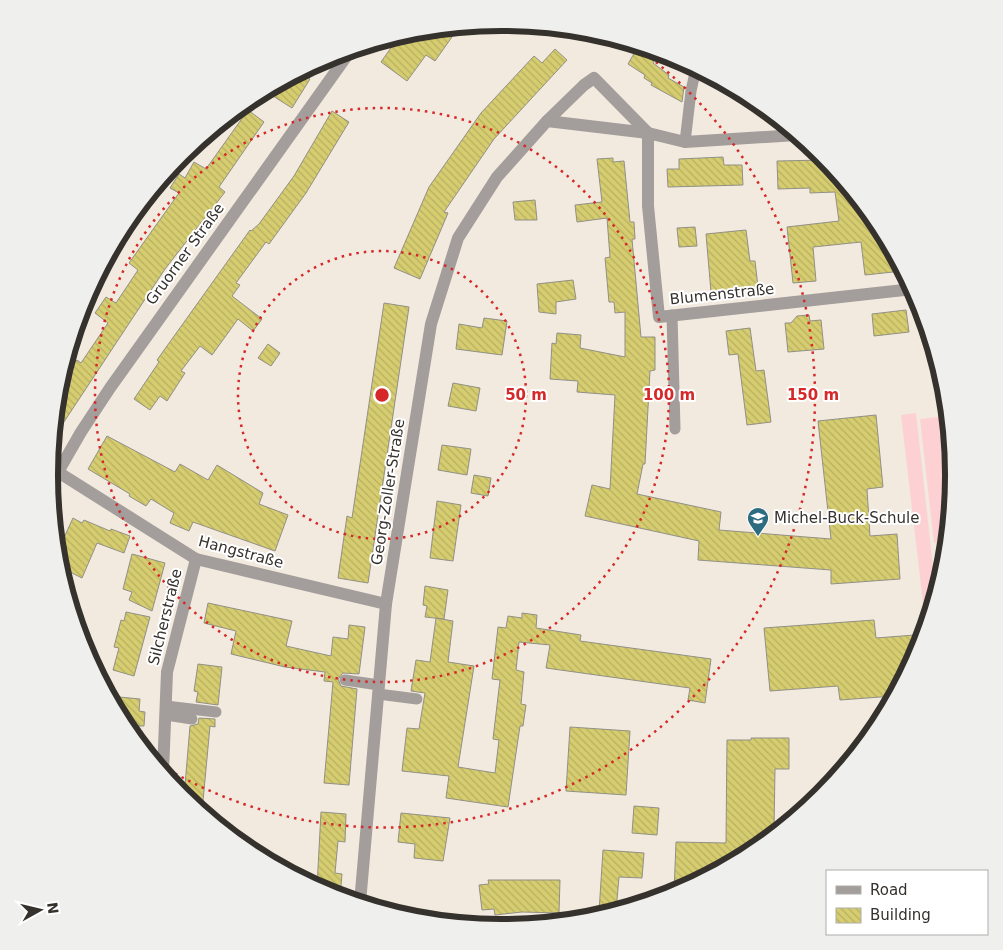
<svg xmlns="http://www.w3.org/2000/svg" width="1003" height="950" font-family="'DejaVu Sans',sans-serif">
<defs>
<pattern id="building-back-hatch" width="6" height="6" patternUnits="userSpaceOnUse" patternTransform="scale(1.25)"><rect width="6" height="6" fill="#d6cc70"/><path d="M-1 5l2 2M0 0l6 6M5-1l2 2" fill="none" stroke="#b8b061"/></pattern>
</defs>
<rect width="100%" height="100%" fill="#f2eadf"/>
<g fill="#fdd1d4">
<polygon points="916,413 936,594 926,628 901,415"/>
<polygon points="948,416 954,475 947,541 934,543 920,419"/>
</g>
<g fill="url(#building-back-hatch)" stroke="#919085">
<polygon points="459,27 435,61 426,55 407,81 381,62 400,35 414,31"/>
<polygon points="555,49 567,60 494,139 444,212 448,213 420,279 394,268 429,187 481,113 534,56 542,63"/>
<polygon points="636,50 654,61 653,63 669,75 668,78 684,87 682,102 651,85 652,83 644,78 645,75 628,64"/>
<polygon points="299,72 310,79 292,108 265,91"/>
<polygon points="248,110 264,122 219,187 225,192 165,269 52,440 61,377 63,378 77,360 81,363 108,323 95,313 106,297 116,303 138,270 129,263 179,193 170,188 179,174 185,178 194,162 206,169"/>
<polygon points="332,111 349,122 306,193 269,244 266,242 236,283 240,285 232,296 262,319 253,331 238,319 212,355 200,346 181,371 185,373 167,401 160,396 150,410 134,399 159,362 157,360 250,230 251,231 259,224 294,176"/>
<polygon points="723,157 724,165 742,165 743,185 668,187 667,169 679,169 679,159"/>
<polygon points="613,158 613,162 624,161 630,222 634,222 635,239 632,239 641,337 655,337 655,370 650,371 645,464 643,464 637,494 721,512 719,530 831,539 818,421 876,415 883,487 867,489 870,536 897,534 900,579 831,584 831,570 698,560 699,541 585,516 592,485 610,489 615,395 577,392 578,381 550,379 552,343 556,344 557,333 581,335 580,348 625,357 625,312 615,313 614,302 609,302 605,258 610,257 607,218 577,222 575,205 602,202 597,159"/>
<polygon points="826,160 878,224 890,246 893,272 865,275 861,242 813,247 816,281 793,283 787,227 839,221 835,192 810,193 810,188 778,189 777,161"/>
<polygon points="535,200 537,220 515,220 513,202"/>
<polygon points="695,227 697,246 679,247 677,228"/>
<polygon points="746,230 750,261 755,261 758,287 711,292 706,234"/>
<polygon points="573,280 576,299 556,302 556,314 539,312 537,284"/>
<polygon points="384,303 409,307 368,583 338,578 347,516 352,518"/>
<polygon points="906,310 909,332 874,336 872,314"/>
<polygon points="809,315 810,321 821,320 824,349 788,352 785,323 791,323 797,316"/>
<polygon points="484,318 507,321 502,355 456,349 459,324 482,328"/>
<polygon points="750,328 756,371 764,370 771,422 747,425 738,354 729,355 726,331"/>
<polygon points="268,344 280,353 271,366 258,358"/>
<polygon points="453,383 480,388 476,411 448,406"/>
<polygon points="107,436 175,472 180,464 208,480 217,465 263,493 259,504 288,515 275,551 193,522 189,531 170,523 174,513 151,499 146,506 129,496 130,494 88,469"/>
<polygon points="442,445 471,449 467,475 438,470"/>
<polygon points="474,475 491,478 488,496 471,493"/>
<polygon points="437,501 461,505 453,561 430,558"/>
<polygon points="73,518 82,523 84,520 110,531 111,529 130,536 124,553 97,543 82,578 62,568 63,565 58,562 57,553"/>
<polygon points="132,554 165,563 152,611 129,600 132,592 123,589"/>
<polygon points="425,586 448,590 444,619 425,617 427,606 423,605"/>
<polygon points="208,603 292,621 286,646 331,656 333,637 348,639 349,625 365,627 359,674 343,673 338,679 341,686 357,689 349,785 324,783 333,682 324,681 325,672 285,667 231,654 236,631 204,623"/>
<polygon points="126,612 150,617 134,676 113,670 119,648 114,647 121,620 124,621"/>
<polygon points="522,613 537,615 536,628 581,635 580,641 711,659 705,703 688,700 690,688 546,668 550,645 519,642 516,670 524,672 521,704 526,705 523,726 520,726 508,807 446,798 449,776 402,771 407,728 419,729 425,693 411,691 416,660 430,662 436,618 453,621 448,662 474,666 458,767 495,773 499,740 493,739 500,680 492,679 498,627 506,628 508,616 522,618"/>
<polygon points="874,620 876,638 915,635 916,654 894,696 840,700 838,686 770,691 764,628"/>
<polygon points="198,664 222,667 218,705 196,702 198,692 194,691"/>
<polygon points="109,696 140,699 139,711 145,712 144,726 138,726 136,740 125,726"/>
<polygon points="199,718 215,719 215,727 210,726 202,812 184,797 190,726 198,724"/>
<polygon points="570,727 630,731 626,795 566,791"/>
<polygon points="751,738 789,738 789,769 775,769 774,830 766,829 766,840 753,851 674,893 676,842 726,843 727,740 751,740"/>
<polygon points="634,806 659,808 657,835 632,833"/>
<polygon points="321,812 346,814 345,842 338,841 335,873 342,874 340,897 317,887"/>
<polygon points="401,813 450,818 443,861 414,858 415,844 398,842"/>
<polygon points="603,850 644,853 642,878 619,877 616,911 609,913 599,912"/>
<polygon points="488,880 560,880 559,913 522,912 495,915 494,909 482,910 479,885 489,884"/>
</g>
<g fill="none" stroke-linecap="round" stroke-linejoin="round">
<g stroke="#a39d9b" stroke-width="11">
<polyline points="685,142 691,91 696,68"/>
<polyline points="672,315 675,429"/>
<polyline points="345,680 379,685"/>
<polyline points="378,694 417,699"/>
<polyline points="166,706 216,712"/>
<polyline points="166,715 192,719"/>
</g>
<g stroke="#a39d9b" stroke-width="12">
<polygon points="594,78 648,133 547,121 584,85"/>
<polyline points="797,135 685,142 648,133 648,206 659,317 913,289"/>
<polyline points="50,467 196,559 386,604"/>
<polyline points="49,478 58,472 81,432 110,388 351,50"/>
<polyline points="163,772 167,672 196,559"/>
<polyline points="360,903 386,604 431,324 458,238 497,177 547,121"/>
</g>
</g>
<g fill="none" stroke="#d62828" stroke-width="2.5" stroke-dasharray="2.5 5">
<circle cx="382" cy="395" r="144"/>
<circle cx="382" cy="395" r="287"/>
<path d="M632 44A431 431 0 0 1 154 761"/>
</g>
<defs>
<g id="school-pin" transform="scale(1.125)"><path d="M0 17L-7.5 6A9.5 9.5 0 1 1 7.5 6Z" fill="#2c6b80" stroke="#fff"/><path d="M0-5L7-2L0 1L-7-2ZM-4 1L0 2.5L4 1V4Q0 6-4 4Z" fill="#fff"/></g>
</defs>
<g fill-rule="evenodd">
<use href="#school-pin" x="758" y="518"/>
</g>
<g text-anchor="middle" stroke-width="4" stroke-linejoin="round" paint-order="stroke">
<g font-size="15" fill="#35312d" stroke="#fff">
<text transform="translate(185 254) rotate(-54)" y="5">Gruorner Straße</text>
<text transform="translate(722 294) rotate(-6)" y="5">Blumenstraße</text>
<text transform="translate(388 492) rotate(-81)" y="5">Georg-Zoller-Straße</text>
<text transform="translate(241 552) rotate(15)" y="5">Hangstraße</text>
<text transform="translate(165 617) rotate(-76)" y="5">Silcherstraße</text>
</g>
<g font-size="15" fill="#35312d" stroke="#fff" text-anchor="start">
<text x="774" y="523">Michel-Buck-Schule</text>
</g>
</g>
<path d="M0 0H1003V950H0ZM501 31H502A443 443 0 0 1 945 474V476A443 443 0 0 1 502 919H501A443 443 0 0 1 58 476V474A443 443 0 0 1 501 31Z" fill="#efefee" fill-rule="evenodd"/>
<path fill="none" stroke="#35312d" stroke-width="6" d="M501 31H502A443 443 0 0 1 945 474V476A443 443 0 0 1 502 919H501A443 443 0 0 1 58 476V474A443 443 0 0 1 501 31Z"/>
<circle cx="382" cy="395" r="8" fill="#d62828" stroke="#fff" stroke-width="2.5"/>
<g font-size="15" text-anchor="middle" font-weight="bold" fill="#d62828" stroke="#fff" stroke-width="4" stroke-linejoin="round" paint-order="stroke">
<text x="526" y="400">50 m</text>
<text x="669" y="400">100 m</text>
<text x="813" y="400">150 m</text>
</g>
<rect x="826" y="870" width="162" height="65" fill="#ffffff" stroke="#aeadab"/>
<rect x="836" y="886" width="25" height="8" fill="#a39d9b" stroke="#aeadab"/>
<text x="870" y="895" font-size="15" fill="#35312d">Road</text>
<rect x="836" y="908" width="25" height="15" fill="url(#building-back-hatch)" stroke="#aeadab"/>
<text x="870" y="920" font-size="15" fill="#35312d">Building</text>
<g transform="translate(40 910) rotate(82)" stroke="#ffffff" stroke-width="4" paint-order="stroke">
<path d="M0-4L9 19L0 12L-9 19Z" fill="#35312d"/>
<text y="-8" font-size="14" font-weight="bold" text-anchor="middle" fill="#35312d">N</text>
</g>
</svg>
